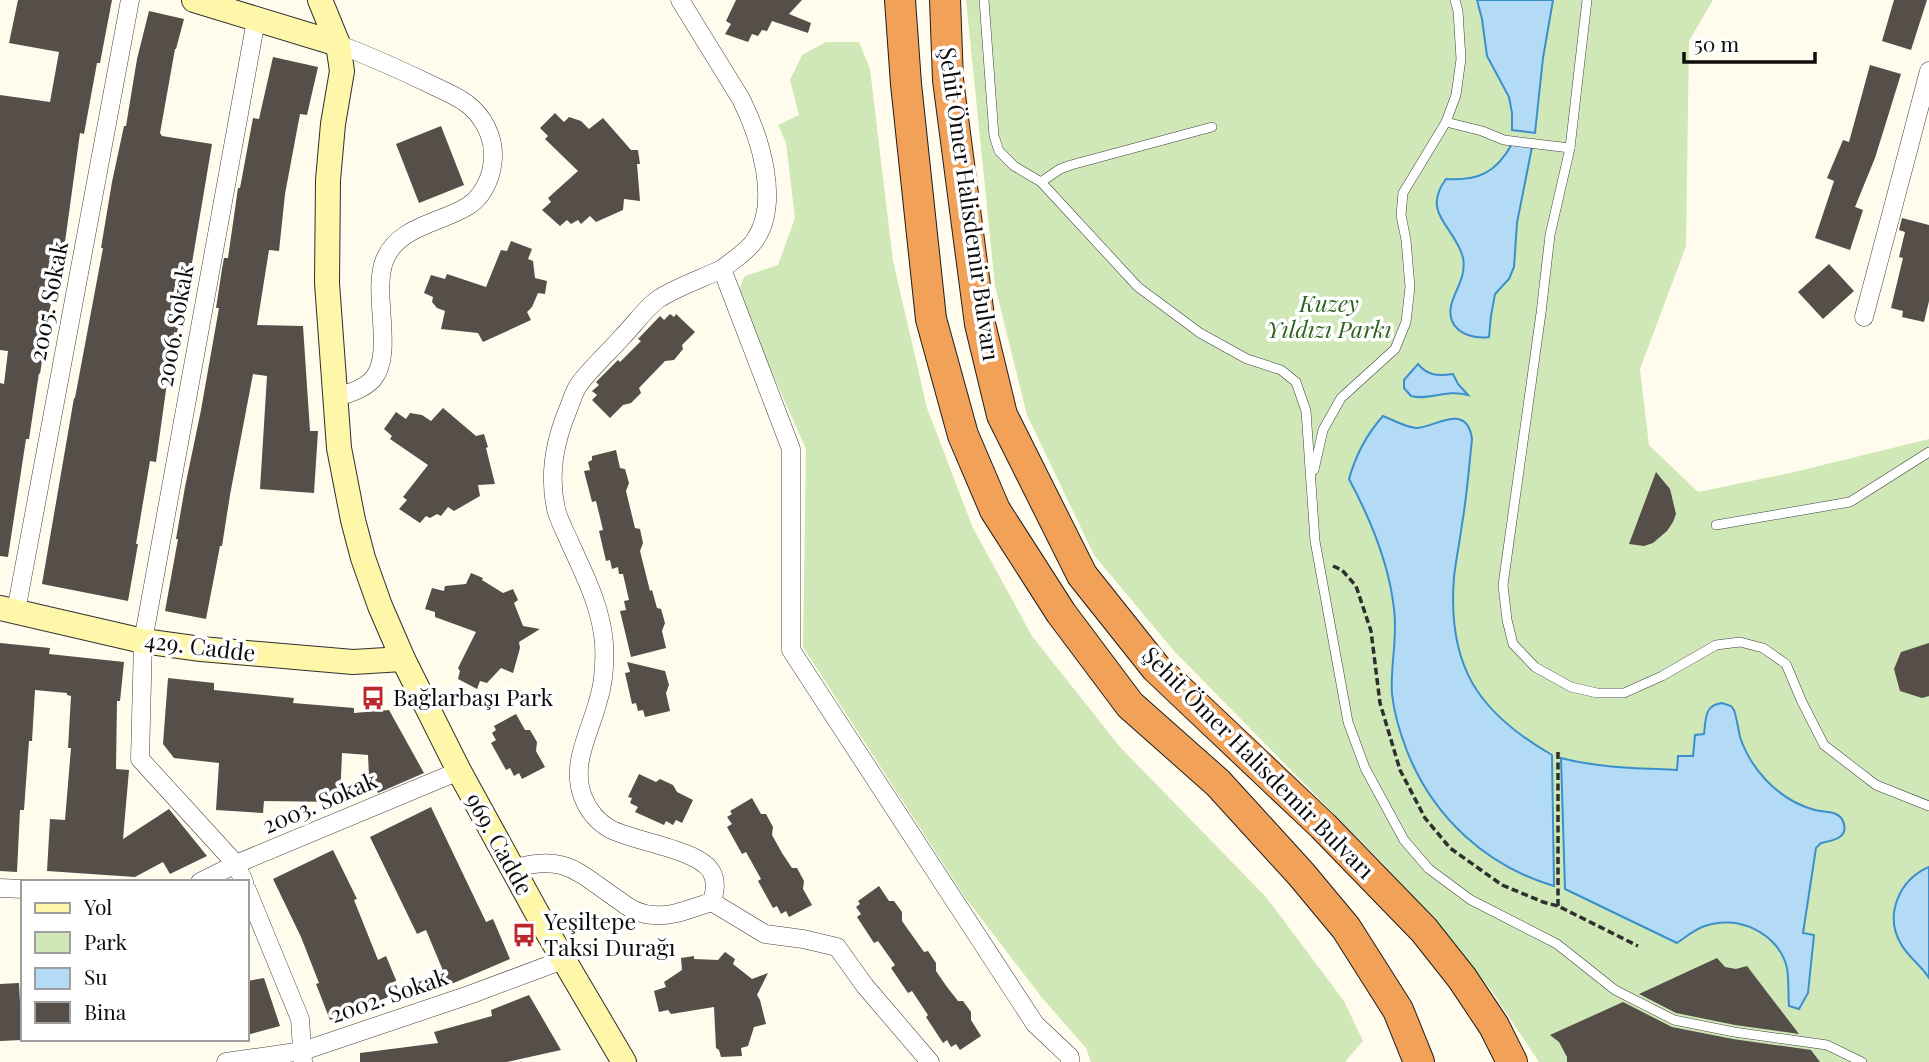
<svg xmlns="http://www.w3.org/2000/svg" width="1929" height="1062" font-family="'Playfair Display',serif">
<rect width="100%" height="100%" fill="#fffced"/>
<g fill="#d0e8b7">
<polygon points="966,0 1713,0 1689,41 1686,246 1640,369 1649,445 1698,492 1790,473 1929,439 1929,1062 1539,1062 1491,990 1384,865 1174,651 1094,555 1027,415 995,286"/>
<polygon points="826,42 859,42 870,69 893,261 927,408 973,528 1032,636 1120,747 1266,897 1344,1001 1363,1041 1345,1062 1091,1062 1086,1048 1043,999 964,896 803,647 806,449 737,294 745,276 778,265 795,218 786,143 778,125 799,115 790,80 802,55"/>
</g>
<g fill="#b3dbf5" stroke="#3b8fcb" stroke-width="2">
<polygon points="1477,0 1553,0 1543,58 1535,133 1512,130 1512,113 1509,97 1487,56 1482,19"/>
<path d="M1512,144L1532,147L1517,223L1514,267L1509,279L1495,294L1491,316L1489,337C1476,339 1458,335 1452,321C1444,300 1468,283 1463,258C1456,227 1420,214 1446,179C1478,181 1496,173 1512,144Z"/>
<path d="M1418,364C1428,376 1438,376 1453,374L1458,384L1468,395C1445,389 1430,401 1411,396L1404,388V380Z"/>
<path d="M1383,416C1393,420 1405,427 1416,428C1434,428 1467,401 1472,439C1469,467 1467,496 1462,524C1460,541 1456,559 1454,577C1447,665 1477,712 1552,755L1554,886C1486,866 1433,817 1407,751C1400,733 1394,713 1392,694C1390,666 1398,638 1394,609C1389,563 1371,520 1349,479C1356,454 1366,435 1383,416Z"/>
<path d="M1722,703L1731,706L1734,710C1737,719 1738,728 1740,737C1745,752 1754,767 1765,779C1778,793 1796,805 1815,810C1825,813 1838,810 1843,821C1850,838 1832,841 1821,843L1816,848L1803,933L1814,935L1808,993L1799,1009L1789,1006C1788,994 1789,980 1787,968C1779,933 1737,914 1705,926C1695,929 1686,937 1677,943L1565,889L1561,758C1599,768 1638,768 1677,770L1678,756H1693L1695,735L1704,734C1706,719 1704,705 1722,703Z"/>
<path d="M1929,867V978C1921,965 1908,957 1901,944C1884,915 1899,880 1929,867Z"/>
</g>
<g fill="#554e49">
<polygon points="18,0 112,0 100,63 97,63 84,134 80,133 61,271 56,270 40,374 39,373 29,439 26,439 8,557 0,556 0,383 4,384 8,351 0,350 0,95 50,102 59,52 9,43"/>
<polygon points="736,0 802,0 789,14 811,23 808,33 772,21 767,31 762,30 758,36 752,34 748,42 725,34 731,24 726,21"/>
<polygon points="1894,0 1927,0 1911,50 1882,41"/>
<polygon points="149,11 184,19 176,49 175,49 160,133 162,136 212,144 192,263 189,263 177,333 174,332 156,462 150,461 136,544 138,544 128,601 42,584 74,398 75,398 103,248 101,248 112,182 124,126 126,126 137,59"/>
<polygon points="273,57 318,67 307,115 300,114 285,194 279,251 269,250 257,325 303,326 310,431 318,431 314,493 260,489 267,376 253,374 230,495 222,546 220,546 206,619 165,611 178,539 176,539 185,487 201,410 219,308 216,308 222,269 224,258 228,258 238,188 240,188 253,118 259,119"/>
<polygon points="1870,65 1901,74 1875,158 1855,207 1863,210 1850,250 1815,238 1834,181 1827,178 1843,140 1849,142"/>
<polygon points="555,113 564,122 569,117 581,121 589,129 603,118 631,150 638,150 640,164 637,164 640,201 624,199 623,210 596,222 590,216 581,224 578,220 571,224 567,220 560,226 542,210 551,202 548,198 578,171 545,139 548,136 540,128"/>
<polygon points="441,126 464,185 419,203 396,144"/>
<polygon points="1902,218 1929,225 1929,301 1924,322 1902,317 1903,311 1891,308 1903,258 1899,257 1905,232 1899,230"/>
<polygon points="511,241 532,249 528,259 533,261 535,278 547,281 545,294 538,293 532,307 527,312 531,320 483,342 478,333 441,329 445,311 437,308 432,302 433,297 424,293 431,275 445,279 447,274 486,287 501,250 507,251"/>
<polygon points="1829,264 1854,291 1823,319 1798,292"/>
<polygon points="670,314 674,317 676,314 695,332 682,345 683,349 674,360 665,361 639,388 641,393 631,403 623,405 610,418 592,400 597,395 592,391 599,385 596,382 618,360 620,362 641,341 638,339 660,316 664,320"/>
<polygon points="443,408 476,436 484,434 488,447 486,448 495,484 478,485 480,496 454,511 448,507 441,516 437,514 430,518 426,516 420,523 399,509 407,500 403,497 428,465 390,439 392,436 384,429 396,412 406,419 410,413 422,415 431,421"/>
<polygon points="616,450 620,468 625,469 629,483 626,491 635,528 640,529 643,543 640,551 650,591 652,590 657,608 661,609 665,623 662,631 666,648 631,657 620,611 626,610 624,601 629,600 623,574 619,574 618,567 612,569 610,560 606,561 599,531 603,530 596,501 592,502 584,471 590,470 588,462 592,460 592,456"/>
<polygon points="1656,472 1670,489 1676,514 1673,522 1667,531 1653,543 1644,546 1629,544"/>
<polygon points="471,573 483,578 482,580 503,593 513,589 518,600 514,603 523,626 540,629 519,642 520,648 513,673 501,668 487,683 480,681 477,689 458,679 460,671 458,668 476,632 435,617 435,612 425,609 432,588 444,591 445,586 466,584"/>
<polygon points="0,643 50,648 49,654 124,662 120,701 117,701 116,769 129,770 123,839 169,809 207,856 170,874 163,862 135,877 47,871 50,819 65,820 71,748 68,748 71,696 67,695 67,693 35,690 32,741 29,741 24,810 20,810 17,872 0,871"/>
<polygon points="1929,643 1929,696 1922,698 1900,691 1894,669 1901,652"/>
<polygon points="627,662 665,671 669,685 666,693 670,711 645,717 643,710 638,711 636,703 632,704 625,673 630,672"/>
<polygon points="168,678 214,683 214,690 294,698 293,703 354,708 354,713 389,710 424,773 378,793 369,776 368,755 342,753 340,802 264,801 263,813 216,810 219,763 174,758 163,744"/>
<polygon points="516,714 525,730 530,730 537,742 536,751 545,767 522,779 519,773 514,776 510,768 506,770 491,743 496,740 492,733 496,730 494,726"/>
<polygon points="639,774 656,782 660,779 673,785 677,792 693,800 682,823 676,820 673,825 666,821 664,825 635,812 638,807 630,803 632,798 628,797"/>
<polygon points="752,798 761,814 766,814 773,827 772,835 782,853 792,868 797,868 804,881 803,889 812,905 789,917 786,911 781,914 777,906 773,908 758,881 761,879 746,852 742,854 727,827 732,824 727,817 732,814 730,811"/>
<polygon points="431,807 486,922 493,919 510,959 449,985 426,930 417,934 370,837"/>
<polygon points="333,850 357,899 354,900 378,960 386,956 401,992 330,1020 316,984 319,983 301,937 273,879"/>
<polygon points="879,886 889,901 894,901 902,912 902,921 924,952 928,951 936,963 936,971 947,987 958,1001 963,1001 971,1012 971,1020 981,1036 960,1050 956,1044 951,1047 947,1040 943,1043 926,1017 928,1015 912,991 908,993 891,968 895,965 878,941 874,943 857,917 861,914 856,907 860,904 858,901"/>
<polygon points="725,952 735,959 733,964 752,979 768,973 757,995 760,1000 766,1024 754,1027 748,1046 741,1048 742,1056 721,1057 719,1050 716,1048 714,1007 671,1014 668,1010 659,1012 654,991 666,987 664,982 682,970 681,958 694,956 694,959 718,960"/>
<polygon points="1717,958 1725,967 1736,969 1747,966 1799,1034 1735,1025 1676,1013 1639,994"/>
<polygon points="264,978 280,1026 247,1035 247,981"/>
<polygon points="19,983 22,1040 0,1041 0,984"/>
<polygon points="529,995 561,1050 507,1062 360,1062 360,1053 438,1043 434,1032 492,1016 491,1010"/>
<polygon points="1623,1002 1672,1027 1733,1039 1811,1050 1820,1062 1567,1062 1567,1057 1559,1042 1550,1035"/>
</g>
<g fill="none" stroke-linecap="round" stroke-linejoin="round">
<g stroke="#404040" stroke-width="10">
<g id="lane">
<polyline points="984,0 994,136 999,151 1014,166 1041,182 1138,287 1200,333 1247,359 1281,370 1296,382 1306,411 1315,541 1348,722 1365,768 1404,840 1429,869 1471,900 1557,944 1615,990 1674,1020 1734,1032 1827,1045 1862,1062"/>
<polyline points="1587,0 1570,148 1550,235 1541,313 1503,585 1507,620 1513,644 1535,667 1571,687 1597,693 1624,693 1662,676 1716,645 1740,642 1763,648 1786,664 1802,702 1824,745 1876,785 1929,806"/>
<polyline points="1446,122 1482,131 1504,140 1570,148"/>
<polyline points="1041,182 1060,169 1071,165 1212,127"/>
<polyline points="1314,470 1323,430 1341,398 1395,349 1406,322 1410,287 1406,240 1401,215 1403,193 1446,122 1456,95 1461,59 1458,11 1455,0"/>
<polyline points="1716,525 1850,502 1929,452"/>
</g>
</g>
<g stroke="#404040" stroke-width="19">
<g id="street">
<path d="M680,0L741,99C760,137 781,202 755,240C747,252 733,260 722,269L791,449V650L1035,1024L1070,1057V1062"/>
<polyline points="1864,317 1929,71"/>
<path d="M335,398C348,393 363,390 373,379C395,353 371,292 385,259C399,226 441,223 468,206C481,198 490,181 492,166C496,145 488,123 472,108C462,98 448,93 436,87C403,71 372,57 338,44"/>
<polyline points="16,611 130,0"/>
<path d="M513,869C566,852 579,874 620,901C630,909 641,915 654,915C673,917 694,907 712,902L765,934L803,939L837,947L865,986L930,1062"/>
<polyline points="200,882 236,864 459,771"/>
<polyline points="244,882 236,864 140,759 143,641 256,20"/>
<polyline points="0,888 23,889"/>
<polyline points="247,890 300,1019 303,1062"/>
<path d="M712,902C715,891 717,881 711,871C697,849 635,842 610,829C598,822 588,810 583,797C570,764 590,733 598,701C604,683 605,662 604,643C601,607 585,576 570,543C566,533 559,521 556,509C548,473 555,440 569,407C572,399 575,389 580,383C593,366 609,352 623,336C634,325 647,306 660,298C677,287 703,278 722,269"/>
<polyline points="226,1062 303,1051 469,995 563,960"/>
</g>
</g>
<g stroke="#2f2f2f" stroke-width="26">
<g id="secondary">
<polyline points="194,0 338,44"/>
<polyline points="320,0 338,44 342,71 333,124 328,180 327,283 339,448 353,520 363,558 380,606 403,659 459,771 548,933 624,1062"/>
<polyline points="0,608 143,641 201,649 353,662 403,659"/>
</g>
</g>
<g stroke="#1e1e1e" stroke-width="32">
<g id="highway">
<polyline points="900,0 906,84 931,319 963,435 995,510 1061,613 1130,705 1218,783 1301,874 1346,928 1398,1010 1419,1062"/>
<polyline points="945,0 948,80 980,324 1002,415 1082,575 1156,668 1323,826 1424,930 1462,978 1494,1026 1512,1062"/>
</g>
</g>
<g stroke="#2f2f2f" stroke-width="3.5" stroke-dasharray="7 3.5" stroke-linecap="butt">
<polyline points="1333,566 1342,570 1356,586 1371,631 1380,703 1400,770 1425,818 1450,848 1502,885 1543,902 1558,906 1638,946"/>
<polyline points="1558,906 1558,750"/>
</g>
<use href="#lane" stroke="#fff" stroke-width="9"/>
<use href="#street" stroke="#fff" stroke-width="18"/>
<use href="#secondary" stroke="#fef6a9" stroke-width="24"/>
<use href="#highway" stroke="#f2a158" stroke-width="30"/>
</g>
<defs>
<g id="bus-bare" transform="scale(1.89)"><path d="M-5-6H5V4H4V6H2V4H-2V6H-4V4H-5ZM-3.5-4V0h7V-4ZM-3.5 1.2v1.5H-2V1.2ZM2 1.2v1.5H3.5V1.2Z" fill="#bb272b" stroke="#fff" stroke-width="2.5" paint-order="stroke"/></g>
</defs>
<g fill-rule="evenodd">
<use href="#bus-bare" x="373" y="698"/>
<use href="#bus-bare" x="524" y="935"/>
</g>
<g text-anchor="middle" stroke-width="7" stroke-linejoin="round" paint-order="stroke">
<g font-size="23" fill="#0d0d0d" stroke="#fff">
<text transform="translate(969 204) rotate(82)" y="8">Şehit Ömer Halisdemir Bulvarı</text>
<text transform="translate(49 301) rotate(-79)" y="8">2005. Sokak</text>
<text transform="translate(175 326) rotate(-80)" y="8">2006. Sokak</text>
<text transform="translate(200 647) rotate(7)" y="8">429. Cadde</text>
<text transform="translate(1258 763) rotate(45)" y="8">Şehit Ömer Halisdemir Bulvarı</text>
<text transform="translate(320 803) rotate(-23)" y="8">2003. Sokak</text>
<text transform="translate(499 844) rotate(61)" y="8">969. Cadde</text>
<text transform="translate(389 996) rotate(-19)" y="8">2002. Sokak</text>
</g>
<g font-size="23" font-style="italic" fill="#2b631e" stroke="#fff">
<text x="1329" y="312">Kuzey<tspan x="1329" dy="26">Yıldızı Parkı</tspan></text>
</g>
<g font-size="23" fill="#0d0d0d" stroke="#fff" text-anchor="start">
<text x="393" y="706">Bağlarbaşı Park</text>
<text x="544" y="930">Yeşiltepe<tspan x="544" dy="26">Taksi Durağı</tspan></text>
</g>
</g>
<rect x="21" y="880" width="228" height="161" fill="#ffffff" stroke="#9e9e9e" stroke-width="2"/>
<rect x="35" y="903" width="35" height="10" fill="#fef6a9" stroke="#9e9e9e" stroke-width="2"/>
<text x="84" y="915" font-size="21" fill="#0d0d0d">Yol</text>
<rect x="35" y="932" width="35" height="21" fill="#d0e8b7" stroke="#9e9e9e" stroke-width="2"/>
<text x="84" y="950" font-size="21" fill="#0d0d0d">Park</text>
<rect x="35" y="968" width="35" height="21" fill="#b3dbf5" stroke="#9e9e9e" stroke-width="2"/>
<text x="84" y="985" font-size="21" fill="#0d0d0d">Su</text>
<rect x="35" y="1002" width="35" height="21" fill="#554e49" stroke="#9e9e9e" stroke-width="2"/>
<text x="84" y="1020" font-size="21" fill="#0d0d0d">Bina</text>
<path d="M1684 52v10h131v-10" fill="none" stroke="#0d0d0d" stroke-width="3.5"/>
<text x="1694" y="52" font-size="21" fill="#0d0d0d" stroke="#ffffff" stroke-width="5" paint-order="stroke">50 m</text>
</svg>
